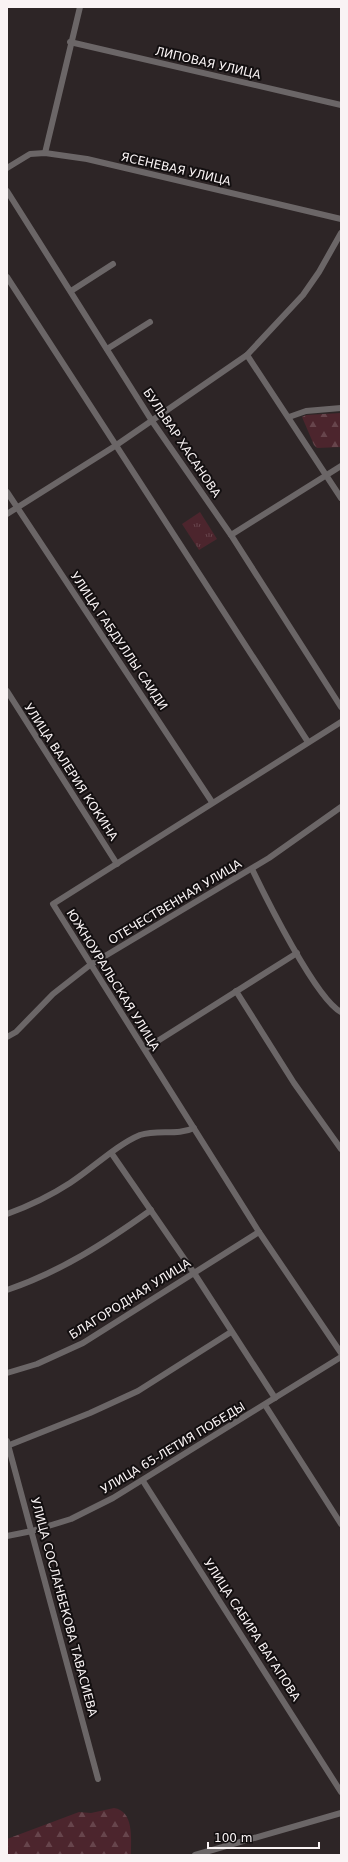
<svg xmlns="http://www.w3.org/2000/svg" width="348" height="1862" font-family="'DejaVu Sans',sans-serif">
<defs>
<pattern id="forest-firs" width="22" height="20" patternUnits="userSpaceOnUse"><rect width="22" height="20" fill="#4c252d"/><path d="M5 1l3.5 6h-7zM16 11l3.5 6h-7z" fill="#67454c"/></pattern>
<pattern id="park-tufts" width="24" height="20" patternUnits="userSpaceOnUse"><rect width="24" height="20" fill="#4c252d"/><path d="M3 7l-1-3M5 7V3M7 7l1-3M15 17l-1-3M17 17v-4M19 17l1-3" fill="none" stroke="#67454c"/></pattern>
</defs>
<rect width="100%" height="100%" fill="#2d2526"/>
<g fill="url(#forest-firs)">
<polygon points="341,413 341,447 317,448 314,445 302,417 306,415"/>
<path d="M114,1808C134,1811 131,1838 131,1855H7V1839L79,1812L91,1813Z"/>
</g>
<polygon fill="url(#park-tufts)" points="200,512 217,539 199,550 182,524"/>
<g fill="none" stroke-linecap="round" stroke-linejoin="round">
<g stroke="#6b6667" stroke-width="6">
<polyline points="70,42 341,105"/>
<polyline points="45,153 80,7"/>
<polyline points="7,168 30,154 45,153 87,159 341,219"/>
<polyline points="7,191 152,421 231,535 341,707"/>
<polyline points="7,277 308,742"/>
<polyline points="71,291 113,264"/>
<polyline points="107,349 150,322"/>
<polyline points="247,355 341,498"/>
<polyline points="289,417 306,411 341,408"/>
<polyline points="7,492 212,802"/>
<polyline points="7,514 115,446 247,355 303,295 319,272 341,233"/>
<polyline points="231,535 341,466"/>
<polyline points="7,691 117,864"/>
<polyline points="341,722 53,904 259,1232 341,1353"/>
<path d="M252,869C266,898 316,999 341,1012"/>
<polyline points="236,991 294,1083 341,1149"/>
<polyline points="7,1037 16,1032 53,994 90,965 269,858 341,807"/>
<polyline points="145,1049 297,953"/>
<polyline points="112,1154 194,1273 275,1398"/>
<path d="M7,1214C29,1206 50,1196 70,1183C92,1169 116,1145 140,1135C158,1129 177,1136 194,1128"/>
<path d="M7,1290C60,1272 105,1243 151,1210"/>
<polyline points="7,1373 37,1364 83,1343 259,1232"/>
<polyline points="265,1405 341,1524"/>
<polyline points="7,1441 98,1779"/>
<polyline points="7,1446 90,1413 138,1391 231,1332"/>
<polyline points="143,1481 341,1792"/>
<polyline points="7,1536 32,1531 71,1519 113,1498 341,1357"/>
<polyline points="195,1855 341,1813"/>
</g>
</g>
<g text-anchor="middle" stroke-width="4" stroke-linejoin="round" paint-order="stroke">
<g font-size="12" fill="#f9f3f4" stroke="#130f10">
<text transform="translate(208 63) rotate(13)" y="4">ЛИПОВАЯ УЛИЦА</text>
<text transform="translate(176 169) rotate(13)" y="4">ЯСЕНЕВАЯ УЛИЦА</text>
<text transform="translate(182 443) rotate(56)" y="4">БУЛЬВАР ХАСАНОВА</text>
<text transform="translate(119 641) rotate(56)" y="4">УЛИЦА ГАБДУЛЛЫ САИДИ</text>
<text transform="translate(71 772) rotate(57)" y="4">УЛИЦА ВАЛЕРИЯ КОКИНА</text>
<text transform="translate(175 902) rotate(-31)" y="4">ОТЕЧЕСТВЕННАЯ УЛИЦА</text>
<text transform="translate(113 980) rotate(58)" y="4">ЮЖНОУРАЛЬСКАЯ УЛИЦА</text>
<text transform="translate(130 1299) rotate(-32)" y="4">БЛАГОРОДНАЯ УЛИЦА</text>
<text transform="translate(173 1448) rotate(-31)" y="4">УЛИЦА 65-ЛЕТИЯ ПОБЕДЫ</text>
<text transform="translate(64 1607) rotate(75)" y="4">УЛИЦА СОСЛАНБЕКОВА ТАВАСИЕВА</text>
<text transform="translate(252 1630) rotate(57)" y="4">УЛИЦА САБИРА ВАГАПОВА</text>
</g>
</g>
<rect width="348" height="1862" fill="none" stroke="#f9f3f4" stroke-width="16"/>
<path d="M208 1842v6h111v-6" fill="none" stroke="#f9f3f4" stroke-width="2"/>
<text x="214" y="1842" font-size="12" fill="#f9f3f4" stroke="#130f10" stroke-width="3" paint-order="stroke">100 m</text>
</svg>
